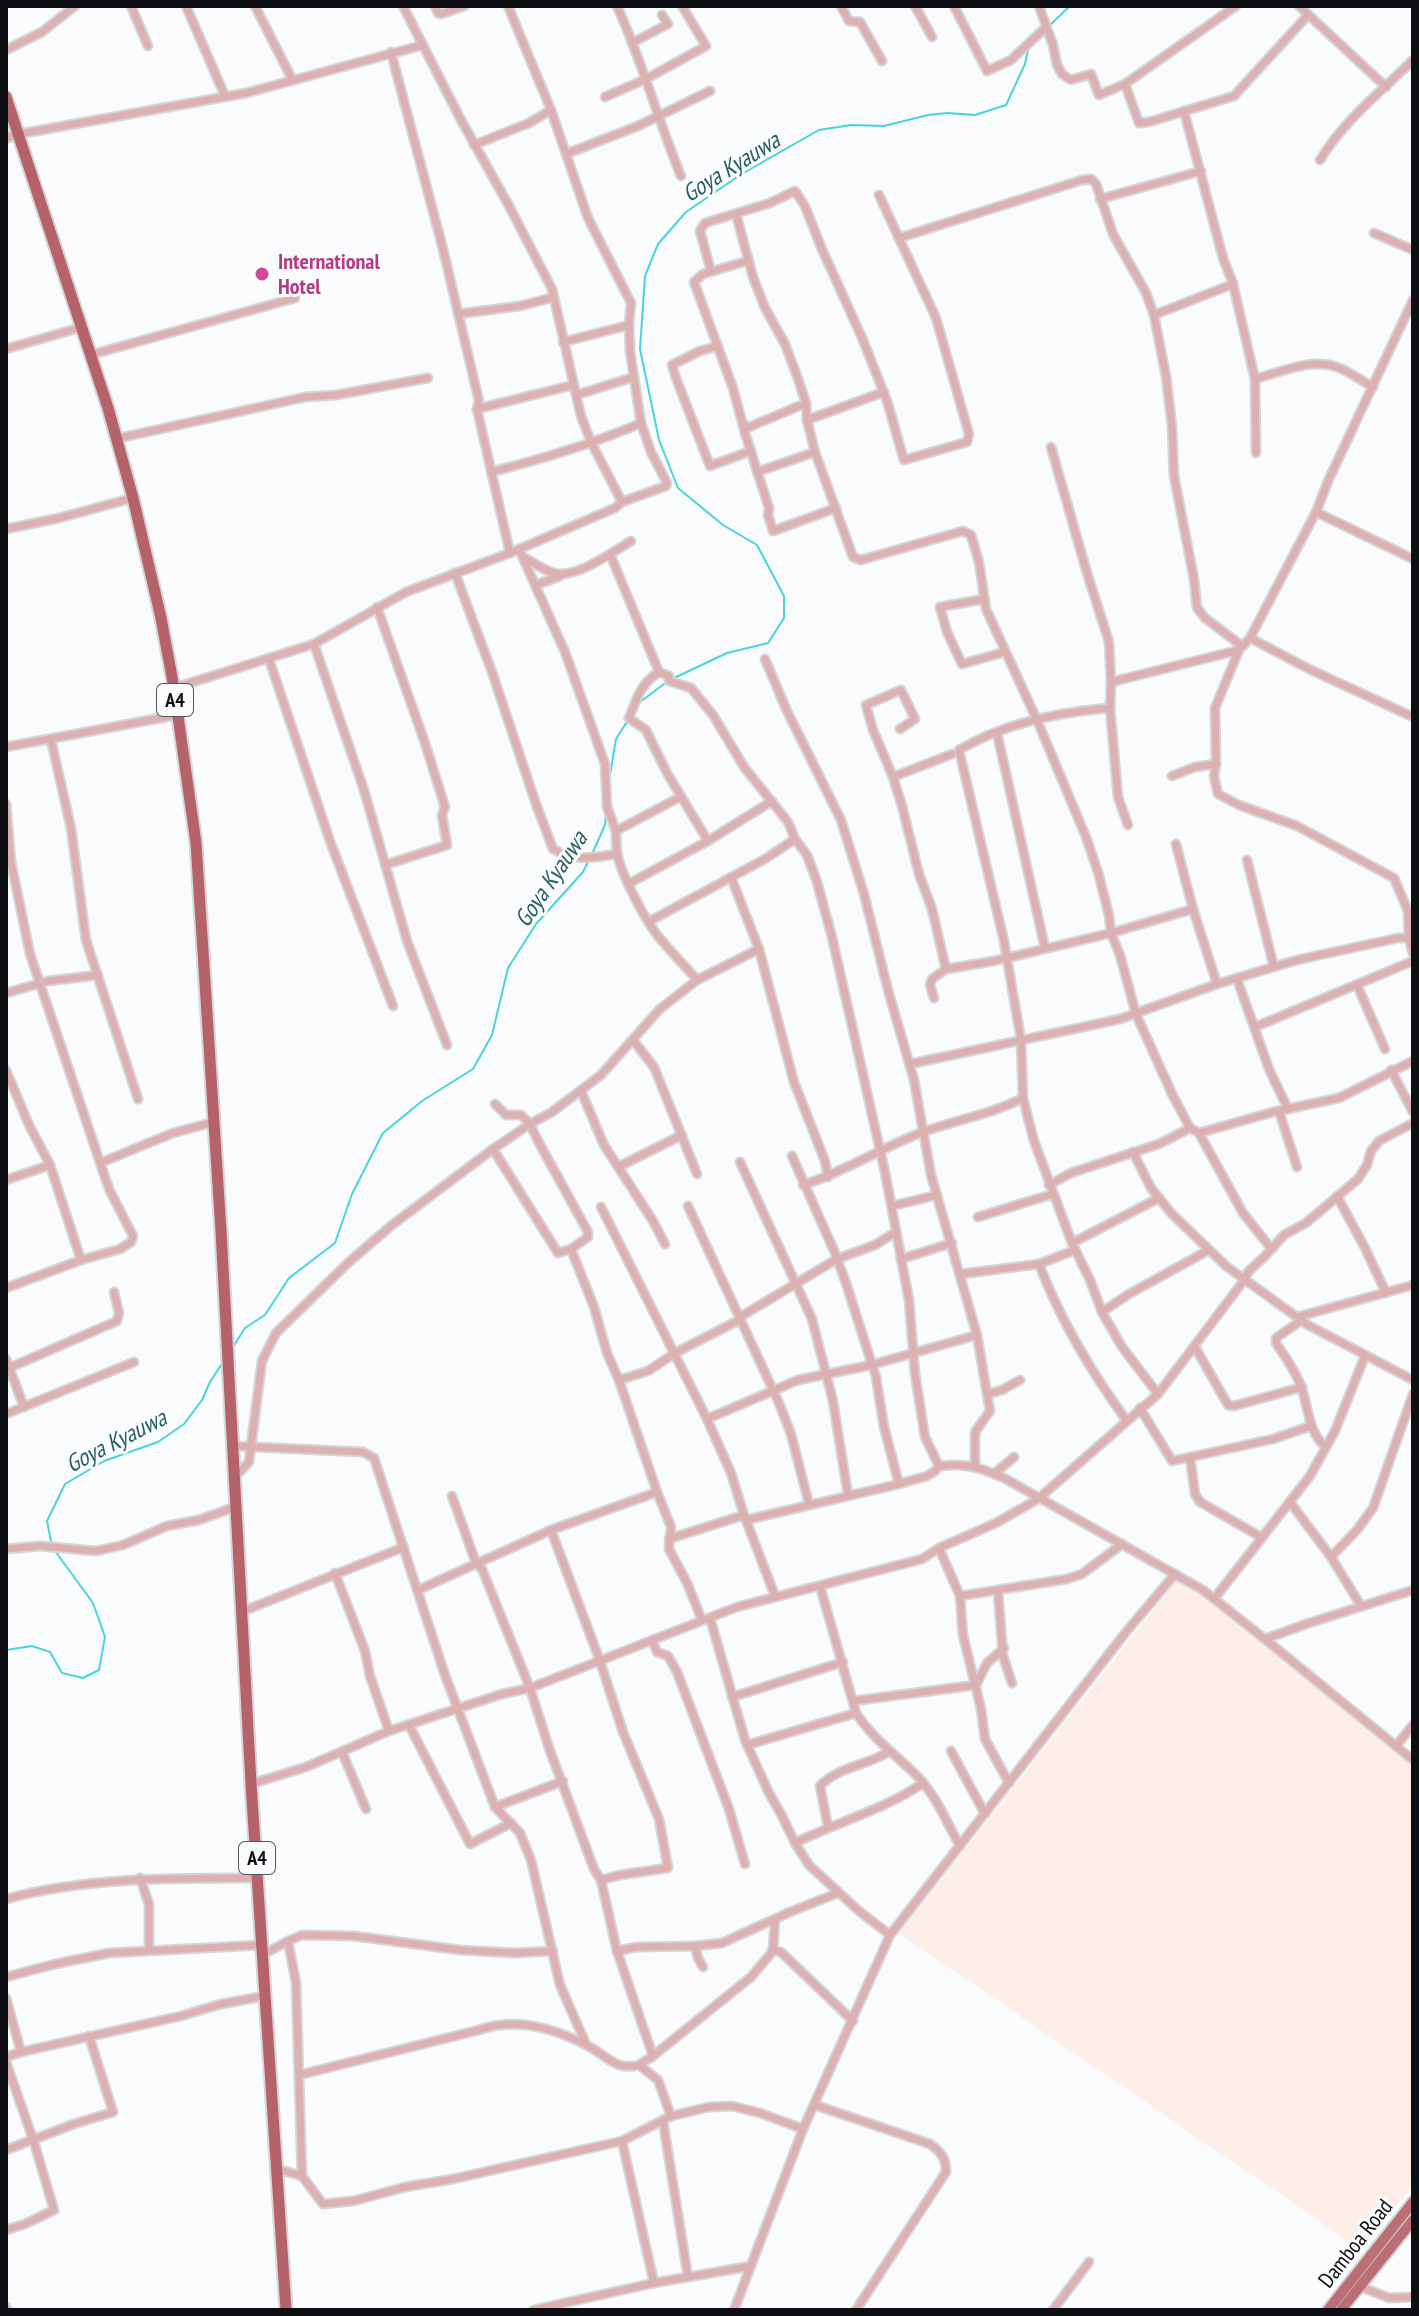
<svg xmlns="http://www.w3.org/2000/svg" width="1419" height="2316" font-family="'PT Sans Narrow',sans-serif">
<rect width="100%" height="100%" fill="#fafbfd"/>
<polygon fill="#fdeee8" points="1179,1577 1413,1761 1413,2186 1360,2249 899,1933"/>
<g fill="none" stroke-linecap="round" stroke-linejoin="round">
<g stroke="#49d4dc" stroke-width="2">
<polyline points="1050,25 1070,6"/>
<polyline points="674,678 727,653 768,643 784,618 784,596 757,545 723,525 678,488 659,440 640,349 645,276 658,244 686,212 740,175 819,130 851,125 884,126 928,115 947,113 975,115 1006,105 1025,64 1029,46"/>
<polyline points="636,708 640,702 668,681"/>
<polyline points="609,781 616,739 628,720"/>
<polyline points="592,854 605,825 606,812"/>
<polyline points="233,1347 245,1328 265,1315 289,1278 335,1243 352,1194 383,1133 422,1101 473,1069 492,1035 508,968 536,924 583,872 589,860"/>
<polyline points="52,1546 47,1521 65,1484 104,1461 158,1442 184,1424 202,1400 210,1382 223,1362"/>
<polyline points="6,1650 32,1646 50,1652 62,1673 83,1678 99,1670 105,1637 93,1603 55,1551"/>
</g>
<g stroke="#d4d5d7" stroke-width="11">
<g id="minor">
<polyline points="131,6 148,46"/>
<polyline points="186,6 225,96"/>
<polyline points="255,6 292,79"/>
<polyline points="403,6 461,120 508,204 552,289 581,416 591,442 622,502"/>
<polyline points="435,6 438,13 441,14 464,6"/>
<path d="M617,6C642,61 658,120 681,176"/>
<polyline points="841,6 849,21 860,22 882,61"/>
<polyline points="915,6 932,37"/>
<polyline points="954,6 987,71 1011,60 1045,28"/>
<polyline points="1039,6 1053,45 1057,65 1062,74 1071,80 1091,74 1099,95 1125,84 1139,123 1149,122 1234,96 1308,15"/>
<polyline points="1299,6 1386,87"/>
<polyline points="632,43 668,24 662,15"/>
<polyline points="6,50 42,32 75,6"/>
<polyline points="391,52 443,249 479,401 477,409 510,553"/>
<polyline points="1125,84 1236,6"/>
<polyline points="605,97 646,79 706,46 682,6"/>
<polyline points="1184,111 1223,258 1233,284 1255,379 1256,453"/>
<polyline points="19,134 246,93 423,45"/>
<polyline points="474,145 529,123 551,110"/>
<polyline points="566,154 638,126 710,91"/>
<path d="M1320,160C1344,120 1381,92 1413,60"/>
<polyline points="1100,199 1201,171"/>
<polyline points="736,214 753,277 765,308 785,344 797,376 806,403 807,420 815,452 853,557 861,560 963,531 971,535 979,562 986,609 1037,720 1086,837 1098,872 1109,915 1111,933 1120,955 1136,1014 1173,1096 1190,1128 1199,1133 1243,1213 1270,1247 1273,1248"/>
<polyline points="1374,233 1413,250"/>
<polyline points="899,238 1082,180 1091,179 1096,184 1113,234 1146,293 1154,315 1166,376 1172,426 1174,476 1194,579 1197,608 1205,618 1242,646"/>
<polyline points="747,261 703,274 694,282 733,388 745,433 769,508 768,515 773,531 836,508"/>
<polyline points="711,271 700,231 705,223 770,203 795,191 805,206 821,247 863,340 887,401 904,460 967,442 969,434 936,318 879,195"/>
<polyline points="458,314 520,306 554,297"/>
<polyline points="1154,315 1233,284"/>
<polyline points="563,342 629,325"/>
<polyline points="718,346 700,351 672,365 676,378 710,466 751,451"/>
<polyline points="6,349 82,327"/>
<polyline points="90,355 295,298"/>
<path d="M1255,379C1281,372 1312,357 1339,368C1350,372 1362,381 1373,387"/>
<polyline points="576,395 634,377"/>
<polyline points="477,409 573,385"/>
<polyline points="807,420 884,392"/>
<polyline points="743,423 747,428 806,403"/>
<polyline points="115,439 305,397 336,395 428,378"/>
<polyline points="1051,447 1087,573 1109,642 1111,682 1110,708 1118,797 1128,825"/>
<path d="M491,472C542,459 593,444 641,423"/>
<polyline points="757,472 815,452"/>
<polyline points="1316,512 1413,559"/>
<polyline points="6,529 59,518 133,498"/>
<polyline points="519,549 565,652 605,764 607,807 616,831"/>
<polyline points="610,554 659,672 669,676 669,681 691,688 713,715 744,767 788,822 795,839 807,855 817,882 832,937 885,1172 909,1300 915,1374 925,1437 939,1466"/>
<path d="M525,558C535,563 548,574 560,574C580,575 613,552 631,541"/>
<path d="M455,573L492,672L536,804L553,849C576,862 591,858 617,854"/>
<polyline points="536,585 560,576"/>
<polyline points="984,599 940,607 947,632 962,664 1005,652"/>
<polyline points="377,607 425,743 445,807 442,815 447,845 385,865"/>
<polyline points="1250,638 1311,670 1413,717"/>
<polyline points="314,644 364,790 407,941 447,1045"/>
<polyline points="1239,650 1215,708 1216,764 1214,776 1218,794 1239,805 1297,826 1394,878 1408,911 1409,938"/>
<polyline points="269,659 330,841 393,1006"/>
<polyline points="765,659 787,711 841,820 864,894 888,990 914,1080 931,1175 977,1335 990,1411 975,1432 975,1466"/>
<path d="M659,672C640,684 637,699 629,718L646,730L667,773L708,841"/>
<polyline points="1111,682 1239,650 1250,638 1316,512 1329,479 1413,300"/>
<polyline points="174,688 314,644 406,592 510,553 615,508 622,502 666,486 667,483 651,452 641,423 630,351 629,325 631,303 588,218 551,110 508,6"/>
<path d="M1110,708C1059,712 1003,724 959,750L1004,941L1021,1040L1023,1098L1034,1141L1072,1243L1090,1280L1102,1312L1122,1347L1158,1394"/>
<polyline points="900,729 915,719 901,690 866,705 873,730 893,777 902,806 919,874 932,909 946,969"/>
<polyline points="997,733 1045,948"/>
<polyline points="51,740 71,828 86,940 138,1099"/>
<polyline points="6,747 177,715"/>
<polyline points="1172,776 1195,767 1216,764"/>
<polyline points="893,777 952,754"/>
<path d="M680,797L616,831C616,840 616,849 618,857C623,878 648,926 663,942C674,955 686,967 697,980"/>
<polyline points="6,804 11,862 30,954 109,1189 133,1236 131,1242 120,1249 81,1260 6,1288"/>
<polyline points="1176,844 1193,909 1217,984"/>
<polyline points="1247,860 1274,967"/>
<polyline points="731,877 759,949 794,1082 825,1161 828,1177"/>
<polyline points="628,884 708,841 772,801"/>
<polyline points="650,921 765,859 795,839"/>
<polyline points="1237,979 1269,1069 1288,1109"/>
<polyline points="1357,985 1385,1049"/>
<polyline points="6,993 48,981 98,975"/>
<polyline points="934,998 930,985 932,979 946,969 994,961 1111,933 1193,909"/>
<polyline points="1255,1027 1413,961"/>
<polyline points="633,1040 654,1067 697,1174"/>
<polyline points="910,1064 1120,1019 1217,984 1297,960 1398,938 1409,938 1413,953"/>
<polyline points="6,1070 29,1125 50,1165 81,1260"/>
<polyline points="1391,1070 1413,1112"/>
<polyline points="581,1091 604,1145 653,1221 665,1244"/>
<polyline points="495,1104 506,1115 521,1115 530,1124 493,1149 558,1253 571,1249"/>
<polyline points="1279,1111 1297,1167"/>
<polyline points="1199,1133 1273,1112 1339,1098 1413,1061"/>
<polyline points="1133,1152 1151,1188 1172,1214 1226,1266 1308,1325 1413,1380"/>
<polyline points="792,1156 835,1253 846,1283 876,1377 884,1427 899,1484"/>
<polyline points="740,1162 812,1319 833,1401 848,1495"/>
<polyline points="100,1163 173,1133 214,1122"/>
<polyline points="618,1167 682,1135"/>
<polyline points="6,1180 50,1165"/>
<path d="M803,1185C845,1172 882,1147 923,1132C956,1120 992,1114 1023,1098"/>
<polyline points="1049,1185 1071,1173 1159,1144 1190,1128"/>
<polyline points="1337,1196 1365,1248 1386,1293"/>
<polyline points="688,1206 779,1403 791,1434 809,1504"/>
<polyline points="892,1206 937,1195"/>
<polyline points="601,1207 707,1419 731,1473 744,1515"/>
<polyline points="978,1217 1053,1194"/>
<polyline points="1072,1243 1159,1198"/>
<polyline points="901,1259 952,1243"/>
<path d="M1039,1264C1061,1321 1091,1372 1127,1421"/>
<polyline points="961,1274 1039,1264 1075,1250"/>
<polyline points="1102,1312 1129,1294 1209,1250"/>
<polyline points="740,1317 837,1259 875,1245 896,1232"/>
<polyline points="1297,1317 1413,1285"/>
<path d="M1302,1320L1276,1338V1343C1285,1357 1297,1373 1302,1389C1309,1410 1308,1432 1326,1447"/>
<polyline points="1195,1347 1228,1405 1234,1406 1302,1387"/>
<polyline points="6,1359 24,1407"/>
<polyline points="9,1368 117,1321 119,1313 114,1292"/>
<polyline points="619,1380 648,1371 675,1353 741,1319"/>
<polyline points="988,1394 1002,1390 1020,1380"/>
<polyline points="1140,1408 1172,1461 1273,1439 1311,1426"/>
<polyline points="6,1414 134,1362"/>
<polyline points="707,1419 798,1380 871,1365 977,1335"/>
<polyline points="233,1446 363,1452 374,1458 445,1675 495,1807 520,1833 531,1860 560,1985 586,2044"/>
<polyline points="1190,1457 1195,1494 1200,1502 1261,1537"/>
<polyline points="994,1474 1014,1457"/>
<polyline points="234,1478 249,1462 262,1361 276,1333 349,1262 392,1225 493,1149"/>
<polyline points="452,1496 476,1563 482,1569 530,1688 549,1748 594,1869 601,1880 617,1951 653,2056"/>
<polyline points="1290,1502 1331,1557 1361,1606"/>
<polyline points="746,1520 775,1596"/>
<polyline points="551,1530 600,1661 623,1732 659,1819 668,1868 620,1875 601,1880"/>
<path d="M669,1539L744,1515L746,1520L899,1484L927,1476L935,1471L939,1466C967,1463 979,1467 1004,1478L1203,1590L1271,1644L1413,1760"/>
<polyline points="939,1548 960,1596 963,1635 981,1709 985,1739 1009,1783"/>
<polyline points="6,1549 40,1546 96,1551 123,1545 167,1526 199,1520 235,1507"/>
<polyline points="1331,1557 1357,1530 1373,1508 1413,1394"/>
<polyline points="335,1573 365,1651 370,1676 389,1731"/>
<path d="M820,1586L856,1713C873,1739 896,1755 917,1776C936,1795 947,1823 960,1846"/>
<polyline points="418,1590 551,1530 657,1492"/>
<polyline points="998,1591 1003,1656 1012,1683"/>
<polyline points="960,1596 1067,1579 1082,1574 1122,1544"/>
<polyline points="1214,1599 1310,1476 1335,1431 1365,1356"/>
<polyline points="241,1612 404,1547"/>
<polyline points="710,1618 745,1740 769,1793 782,1816 795,1843 809,1865 859,1911 890,1935"/>
<polyline points="702,1620 687,1583 669,1549 671,1527 657,1492 619,1380 607,1353 594,1307 571,1249 588,1237 588,1232 538,1141 530,1124 552,1112 601,1075 660,1009 697,980 759,949"/>
<polyline points="1265,1639 1306,1624 1413,1590"/>
<polyline points="652,1640 657,1652 668,1656 677,1672 729,1809 745,1864"/>
<polyline points="732,1697 843,1662"/>
<polyline points="853,1701 976,1685 987,1663 1004,1648"/>
<polyline points="409,1725 470,1844 511,1823"/>
<polyline points="747,1745 856,1713"/>
<polyline points="1396,1746 1413,1725"/>
<polyline points="951,1751 985,1814"/>
<polyline points="342,1752 366,1809"/>
<polyline points="251,1784 306,1767 389,1731 502,1694 530,1688 737,1607 922,1559 939,1548 996,1523 1038,1499 1069,1472 1158,1394 1245,1279 1248,1272 1265,1256 1284,1235 1306,1223 1358,1179 1367,1165 1371,1151 1379,1141 1413,1123"/>
<polyline points="495,1807 563,1781"/>
<path d="M828,1827L820,1786C839,1766 867,1766 890,1751"/>
<path d="M795,1843C837,1822 884,1810 923,1783"/>
<polyline points="140,1878 149,1904 149,1950"/>
<path d="M6,1899C88,1877 174,1878 259,1878"/>
<polyline points="288,1941 302,1935 354,1936 460,1950 515,1953 553,1951"/>
<polyline points="695,1946 722,1943 790,1912 838,1893"/>
<polyline points="772,1950 781,1952 853,2021"/>
<polyline points="617,1951 637,1947 695,1946 698,1958 703,1967"/>
<polyline points="264,1954 288,1941 296,1983 302,2176"/>
<polyline points="6,1977 55,1964 109,1953 263,1945"/>
<polyline points="6,1998 21,2052"/>
<polyline points="6,2057 21,2052 181,2016 221,2004 265,1996"/>
<polyline points="6,2062 34,2142 54,2210 25,2224 6,2230"/>
<polyline points="639,2065 653,2056 751,1977 773,1951 775,1919"/>
<path d="M299,2075L479,2030C515,2017 555,2028 588,2046C608,2056 615,2071 639,2065L658,2080L671,2116"/>
<path d="M815,2105L930,2144C941,2152 946,2158 946,2172L856,2310"/>
<polyline points="663,2121 688,2277"/>
<polyline points="622,2141 654,2283"/>
<polyline points="6,2150 74,2124 113,2112 89,2036"/>
<polyline points="277,2169 302,2176 323,2204 353,2201 405,2187 453,2179 622,2141 671,2116 709,2107 732,2106 760,2113 803,2129"/>
<polyline points="1359,2286 1389,2298 1413,2297"/>
<polyline points="6,2307 7,2310"/>
<polyline points="533,2310 654,2283 751,2266"/>
<polyline points="734,2310 803,2129 890,1935 1126,1632 1175,1574"/>
<polyline points="1053,2310 1089,2262"/>
</g>
</g>
<g stroke="#d4d5d7" stroke-width="12">
<polyline id="tertiary" points="6,138 19,134"/>
</g>
<g stroke="#d4d5d7" stroke-width="14">
<g id="primary">
<polyline points="1328,2310 1413,2202"/>
<polyline points="1341,2310 1413,2220"/>
</g>
</g>
<g stroke="#d4d5d7" stroke-width="15">
<polyline id="trunk" points="6,97 108,408 133,498 161,618 174,688 196,843 221,1231 251,1784 286,2310"/>
</g>
<use href="#minor" stroke="#ddb0b2" stroke-width="7"/>
<use href="#tertiary" stroke="#ddb0b2" stroke-width="8"/>
<use href="#primary" stroke="#bc6e75" stroke-width="10"/>
<use href="#trunk" stroke="#b6626a" stroke-width="11"/>
</g>
<circle fill="#d1479c" stroke="#fafbfd" stroke-width="3" cx="262" cy="274" r="8"/>
<g text-anchor="middle" stroke-width="6" stroke-linejoin="round" paint-order="stroke">
<g fill="#fafbfd" stroke="#545658" stroke-width="2">
<rect x="157" y="684" width="36" height="32" rx="6"/>
<rect x="239" y="1842" width="36" height="32" rx="6"/>
</g>
<g font-size="20" font-weight="bold" fill="#0d0f12">
<text x="175" y="707">A4</text>
<text x="257" y="1865">A4</text>
</g>
<g font-size="22" font-weight="bold" fill="#b23c85" stroke="#fafbfd" text-anchor="start">
<text x="278" y="269">International<tspan x="278" dy="25">Hotel</tspan></text>
</g>
<g font-size="22" fill="#0d0f12" stroke="#fafbfd">
<text transform="translate(1355 2243) rotate(-52)" y="8">Damboa Road</text>
</g>
<g font-size="24" font-style="italic" fill="#275f63" stroke="#fafbfd">
<text transform="translate(731 167) rotate(-32)" y="8">Goya Kyauwa</text>
<text transform="translate(551 879) rotate(-56)" y="8">Goya Kyauwa</text>
<text transform="translate(116 1441) rotate(-27)" y="8">Goya Kyauwa</text>
</g>
</g>
<rect width="1419" height="2316" fill="none" stroke="#0d0f12" stroke-width="16"/>
</svg>
